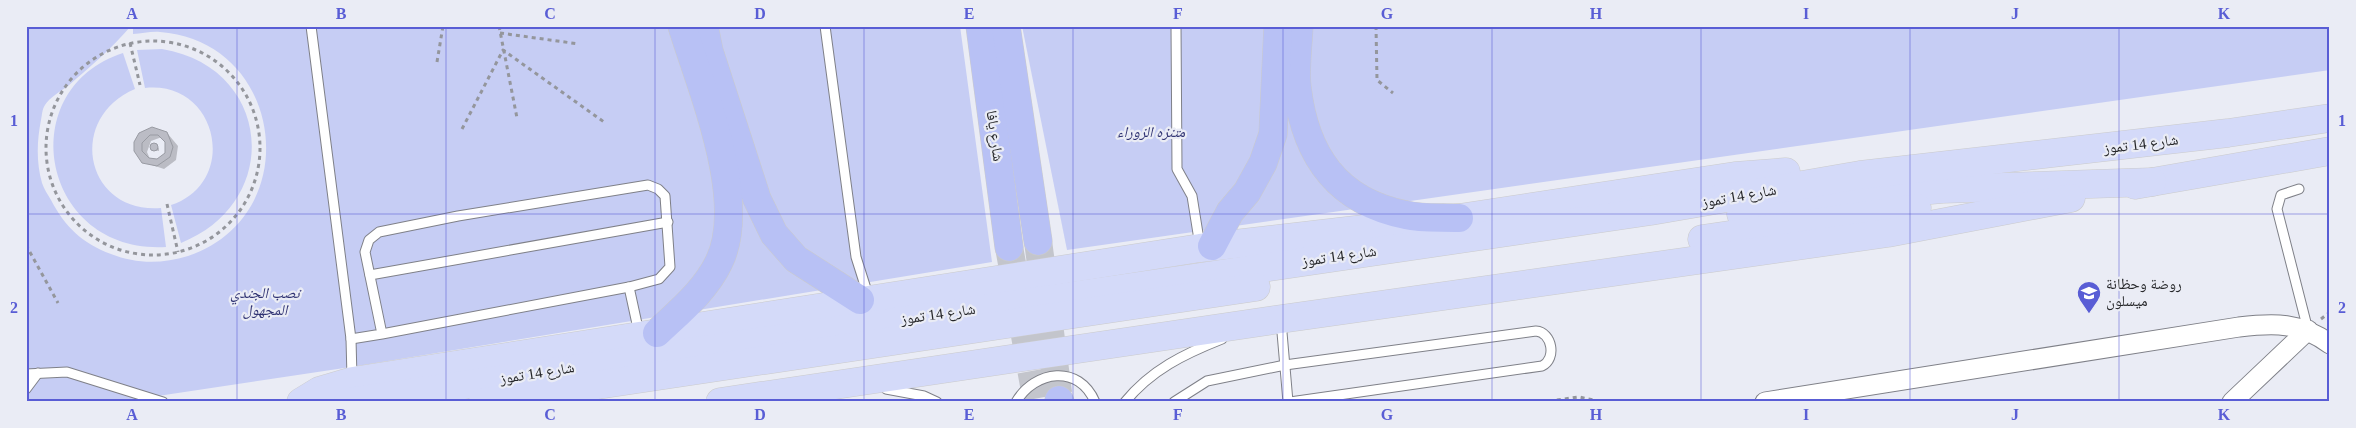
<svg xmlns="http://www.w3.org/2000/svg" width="2356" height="428" font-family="'Times New Roman','Noto Naskh Arabic',serif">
<rect width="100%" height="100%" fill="#eaecf5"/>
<g fill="#c6cdf4">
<path d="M26,26H131C112,48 90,67 68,86C61,91 49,98 45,105C42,109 42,116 41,120C37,141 36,161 42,183C44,189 48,195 51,200C65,227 82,243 111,254C136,264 162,264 188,256C307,216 284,41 160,32C151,31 142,34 133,34V26H960L992,262L351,367L118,402H26Z"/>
<polygon points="1022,26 2330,26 2330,70 1067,250"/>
<path d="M162,49C272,67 284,202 181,243L171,205C240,182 218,80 145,88L137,50Z"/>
<path d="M123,53L135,89C66,118 85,214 161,208L166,247C41,254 11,89 123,53Z"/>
</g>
<g fill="#0003" fill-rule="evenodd">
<path d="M148,129L162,130L168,134L178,146L176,160L164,169L143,162L135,151ZM162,137L165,139L168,148L163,158L154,161L150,159L147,152L151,141Z"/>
<polygon points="153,145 159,148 159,151 153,150"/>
</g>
<g fill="#bbbcc5" stroke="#999ba3" fill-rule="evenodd">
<path d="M152,127L167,132L173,147L170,157L157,166L142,163L134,151V142L139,133ZM150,135H158L165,142V153L157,159L149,158L142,151V143Z"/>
<circle cx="154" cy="147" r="4"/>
</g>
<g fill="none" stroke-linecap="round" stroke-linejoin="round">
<g stroke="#c3c5cc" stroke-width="28" stroke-dasharray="28 14" stroke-linecap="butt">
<polyline points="1038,241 1059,400"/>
<polyline points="1009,247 1037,402"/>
</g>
<g stroke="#7f8088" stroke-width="11">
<g id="lane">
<polyline points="311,26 351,339 352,378"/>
<polyline points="825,26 856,257 869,298"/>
<polyline points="1176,26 1177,169 1192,196 1200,246"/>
<polyline points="2299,189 2281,195 2277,209 2308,330"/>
<polyline points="370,275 668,222"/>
<polyline points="629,287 639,333"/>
<polyline points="1281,321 1288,402"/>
<polyline points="351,339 382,334 629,287 659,279 670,267 665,196 658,189 648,185 458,216 379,232 369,240 365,252 382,334"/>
<polyline points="26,374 67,372 163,402"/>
<polyline points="26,389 38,373"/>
<polyline points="886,389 924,396 937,402"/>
<path d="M1016,402C1035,370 1079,364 1095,402"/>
<path d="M1125,402C1151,370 1184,354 1222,339"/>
<path d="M1174,402L1207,381L1285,365L1536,331C1552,332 1557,359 1542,366L1290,402"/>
</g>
</g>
<g stroke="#7f8088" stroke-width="21">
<g id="street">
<path d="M1765,402L2239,327C2274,323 2300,322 2330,344"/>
<polyline points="2232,402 2308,330"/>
</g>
</g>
<g stroke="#cbcbcc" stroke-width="29">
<g id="primary">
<polyline points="2135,185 2330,151"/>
<polyline points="1741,214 1873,195 1942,189 2152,182"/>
<polyline points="1702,239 1917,208"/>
<polyline points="301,402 319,391 353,381 1200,248 1459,218 1735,176 1786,172"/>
<polyline points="348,402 1651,211 1860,175 2228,133 2330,118"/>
<polyline points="483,402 1256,287"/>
<polyline points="720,402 1274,320 1888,233 2071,198"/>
</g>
</g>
<g stroke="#cbcbcc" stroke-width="29">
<g id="highway">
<polyline points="704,26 709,51 757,199 774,234 796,259 860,300"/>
<polyline points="980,26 1009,247"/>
<polyline points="1006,26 1038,241"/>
<path d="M1299,26C1298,46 1295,68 1297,87C1305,155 1336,201 1406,215C1423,219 1442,217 1459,218"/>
<polyline points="1212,246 1230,212 1247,192 1263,163 1273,134 1278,26"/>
<path d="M657,333C680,311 705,291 719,262C749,200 701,88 682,26"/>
<polyline points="1059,400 1060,402"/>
</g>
</g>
<g stroke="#94969c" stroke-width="3" stroke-dasharray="4 4" stroke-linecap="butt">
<polyline points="499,26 517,118"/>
<polyline points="1376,26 1377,80 1393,93"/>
<polyline points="500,33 579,44"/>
<circle cx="153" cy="148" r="107"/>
<polyline points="130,43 140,85"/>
<polyline points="437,62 443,26"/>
<polyline points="462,129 503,50 604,122"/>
<polyline points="167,204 178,252"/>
<polyline points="26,245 58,303"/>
<polyline points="2321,319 2330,312"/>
<polyline points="1541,402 1579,397 1603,402"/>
</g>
<use href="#lane" stroke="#fff" stroke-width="9"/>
<use href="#street" stroke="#fff" stroke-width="19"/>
<use href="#primary" stroke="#d4daf9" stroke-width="28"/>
<use href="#highway" stroke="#b8c1f5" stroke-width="28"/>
</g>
<path fill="none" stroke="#595dd5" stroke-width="1" stroke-opacity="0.55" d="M237,26V402M446,26V402M655,26V402M864,26V402M1073,26V402M1283,26V402M1492,26V402M1701,26V402M1910,26V402M2119,26V402M26,214H2330"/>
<defs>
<g id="school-pin" transform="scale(1.25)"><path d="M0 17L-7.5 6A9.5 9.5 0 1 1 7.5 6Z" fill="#595dd5" stroke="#eaecf5"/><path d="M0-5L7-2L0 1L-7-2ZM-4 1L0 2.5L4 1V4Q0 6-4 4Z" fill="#fff"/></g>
</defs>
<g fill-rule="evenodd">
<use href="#school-pin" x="2089" y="293"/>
</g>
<g text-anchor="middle" stroke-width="4.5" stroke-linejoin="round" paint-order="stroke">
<g font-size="15" font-style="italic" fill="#303373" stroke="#eaecf5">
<text x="1151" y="137">متنزه الزوراء</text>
<text x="265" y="298">نصب الجندي<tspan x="265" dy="17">المجهول</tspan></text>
</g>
<g font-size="15" fill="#26272a" stroke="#eaecf5">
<text transform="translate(995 136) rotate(82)" y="5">شارع يافا</text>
<text transform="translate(2141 144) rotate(-7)" y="5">شارع 14 تموز</text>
<text transform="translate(1739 196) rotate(-10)" y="5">شارع 14 تموز</text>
<text transform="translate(1339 256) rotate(-8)" y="5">شارع 14 تموز</text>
<text transform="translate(938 314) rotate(-8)" y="5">شارع 14 تموز</text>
<text transform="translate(537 373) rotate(-9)" y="5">شارع 14 تموز</text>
</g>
<g font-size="15" fill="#26272a" stroke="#eaecf5" text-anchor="start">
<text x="2106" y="289">روضة وحظانة<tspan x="2106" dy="17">ميسلون</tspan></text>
</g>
</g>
<rect width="2356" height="428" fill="none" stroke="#eaecf5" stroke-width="55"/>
<rect x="28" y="28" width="2300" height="372" fill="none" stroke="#595dd5" stroke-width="2"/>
<g font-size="16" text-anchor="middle" font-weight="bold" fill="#595dd5">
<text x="132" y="19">A</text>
<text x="341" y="19">B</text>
<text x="550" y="19">C</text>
<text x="760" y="19">D</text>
<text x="969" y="19">E</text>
<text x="1178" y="19">F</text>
<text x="1387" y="19">G</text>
<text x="1596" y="19">H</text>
<text x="1806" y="19">I</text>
<text x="2015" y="19">J</text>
<text x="2224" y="19">K</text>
<text x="14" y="126">1</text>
<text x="2342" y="126">1</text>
<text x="14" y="313">2</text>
<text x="2342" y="313">2</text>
<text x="132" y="420">A</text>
<text x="341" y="420">B</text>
<text x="550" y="420">C</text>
<text x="760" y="420">D</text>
<text x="969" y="420">E</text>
<text x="1178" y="420">F</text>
<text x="1387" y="420">G</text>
<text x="1596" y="420">H</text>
<text x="1806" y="420">I</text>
<text x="2015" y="420">J</text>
<text x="2224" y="420">K</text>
</g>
</svg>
